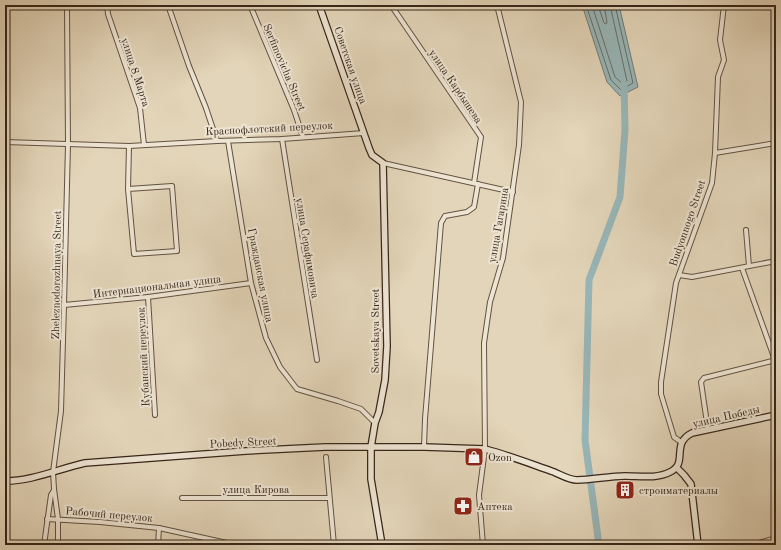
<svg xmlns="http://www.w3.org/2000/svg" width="781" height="550" font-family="'Old Standard TT',serif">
<rect width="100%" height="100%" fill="#e3d5b9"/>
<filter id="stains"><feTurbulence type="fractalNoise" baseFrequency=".005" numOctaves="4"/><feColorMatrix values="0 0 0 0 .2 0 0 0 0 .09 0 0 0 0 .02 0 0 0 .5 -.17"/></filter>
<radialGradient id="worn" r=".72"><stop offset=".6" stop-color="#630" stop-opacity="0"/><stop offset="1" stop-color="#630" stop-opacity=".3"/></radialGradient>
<polygon fill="#98b6b8" stroke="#717c79" points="582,5 619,5 638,87 620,96 607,82"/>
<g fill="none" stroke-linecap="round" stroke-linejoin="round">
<g stroke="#686e69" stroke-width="1">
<polyline points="586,5 611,80 621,90 633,83 615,5"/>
<polyline points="592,5 615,77 623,84 627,81 610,5"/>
<polyline points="598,5 604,23 606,24 607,22 604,5"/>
</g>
<polyline stroke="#98b6b8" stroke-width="7" points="599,545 585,440 589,280 620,197 625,130 624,84"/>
<g stroke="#625242" stroke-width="6">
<g id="street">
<polyline points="107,5 108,14 140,108 144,145"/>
<polyline points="168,5 189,66 206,108 217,141"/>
<polyline points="250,5 294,110 303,137"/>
<polyline points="391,5 481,137 474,183"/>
<polyline points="282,139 317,360"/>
<polyline points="228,141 251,283 266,338 280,367 297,389 338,401 361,409 375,423"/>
<polyline points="5,142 129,146 217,141 282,139 364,133"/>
<polyline points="715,153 776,143"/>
<polyline points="383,163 513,192"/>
<polyline points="128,189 172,186 177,251 134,254 128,189 129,146"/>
<polyline points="746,230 749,266"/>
<polyline points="742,268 775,360"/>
<polyline points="679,275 692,277 776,261"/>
<polyline points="148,297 155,415"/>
<polyline points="64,305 148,297 251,283"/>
<polyline points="708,430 701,382 704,378 776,360"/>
<polyline points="681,442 674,437 661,394 661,382 676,283 712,183 715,153 718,77 724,60 720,40 724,5"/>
<polyline points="424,447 425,419 441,223 445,216 467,212 474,207 478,184"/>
<polyline points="326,457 334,545"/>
<polyline points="182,498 329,498"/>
<polyline points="47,519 100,522 159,528 236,545"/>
<polyline points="44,545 51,495 54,490"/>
<polyline points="58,545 58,519 54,489 53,472 61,411 64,305 68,145 67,5"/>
<polyline points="158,545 159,528"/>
<polyline points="483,545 479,495 485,449 484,343 490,302 503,258 519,145 521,102 497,5"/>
<polyline points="752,545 776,538"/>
</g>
</g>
<g stroke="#37261a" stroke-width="8">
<g id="secondary">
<polyline points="319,5 369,148 372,155 383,163 387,346 385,380 379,412 375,423 371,447 371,479 382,545"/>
<polyline points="677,468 684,475 691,484 698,545"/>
<path d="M5,481C33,481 58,469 85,463L246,451L325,447H424L485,449C508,455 531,464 554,472C561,475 569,480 577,480C592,480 609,476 625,476C639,476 657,479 670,472C689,463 670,444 692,433L776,415"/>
</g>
</g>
<use href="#street" stroke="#ede4d2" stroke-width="4"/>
<use href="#secondary" stroke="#ede4d2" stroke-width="5.5"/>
</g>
<defs>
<g id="shop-square" transform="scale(1)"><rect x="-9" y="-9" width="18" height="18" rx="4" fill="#8f2418" stroke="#ede4d2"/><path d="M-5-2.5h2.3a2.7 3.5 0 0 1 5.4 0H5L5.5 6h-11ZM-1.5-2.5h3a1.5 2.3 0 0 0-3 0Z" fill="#fff"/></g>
<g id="building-square" transform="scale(1)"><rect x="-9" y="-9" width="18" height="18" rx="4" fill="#8f2418" stroke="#ede4d2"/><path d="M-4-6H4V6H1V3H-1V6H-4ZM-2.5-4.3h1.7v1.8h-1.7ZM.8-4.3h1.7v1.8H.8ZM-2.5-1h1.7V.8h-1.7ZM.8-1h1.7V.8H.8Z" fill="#fff"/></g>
<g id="pharmacy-square" transform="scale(1)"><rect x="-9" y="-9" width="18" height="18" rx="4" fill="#8f2418" stroke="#ede4d2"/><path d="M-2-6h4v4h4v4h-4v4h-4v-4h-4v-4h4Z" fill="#fff"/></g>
</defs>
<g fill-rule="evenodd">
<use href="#shop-square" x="474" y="457"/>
<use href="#building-square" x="625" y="490"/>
<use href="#pharmacy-square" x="463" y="506"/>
</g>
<g text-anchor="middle" stroke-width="4" stroke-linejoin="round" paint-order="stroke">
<g font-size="11" fill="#37261a" stroke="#ede4d2">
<text transform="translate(351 65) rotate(71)" y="4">Советская улица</text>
<text transform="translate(285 67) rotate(67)" y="4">Serfimovicha Street</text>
<text transform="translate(136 72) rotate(72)" y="4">улица 8 Марта</text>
<text transform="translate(456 86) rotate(56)" y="4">улица Карбышева</text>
<text transform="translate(269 128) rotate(-3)" y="4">Краснофлотский переулок</text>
<text transform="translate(687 223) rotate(-71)" y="4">Budyonnogo Street</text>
<text transform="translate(498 225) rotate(-80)" y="4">улица Гагарина</text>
<text transform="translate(308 248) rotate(81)" y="4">улица Серафимовича</text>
<text transform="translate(56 275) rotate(-89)" y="4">Zheleznodorozhnaya Street</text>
<text transform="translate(261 275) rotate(79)" y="4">Гражданская улица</text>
<text transform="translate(157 286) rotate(-7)" y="4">Интернациональная улица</text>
<text transform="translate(375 331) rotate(-90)" y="4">Sovetskaya Street</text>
<text transform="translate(143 357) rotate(-93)" y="4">Кубанский переулок</text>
<text transform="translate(726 416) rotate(-13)" y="4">улица Победы</text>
<text transform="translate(243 442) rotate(-3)" y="4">Pobedy Street</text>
<text x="256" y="493">улица Кирова</text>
<text transform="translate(109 514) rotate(5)" y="4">Рабочий переулок</text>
</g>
<g font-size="11" fill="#37261a" stroke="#ede4d2" text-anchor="start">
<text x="488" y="461">Ozon</text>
<text x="639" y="494">строиматериалы</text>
<text x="477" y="510">Аптека</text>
</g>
</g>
<rect width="781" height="550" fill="none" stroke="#e3d5b9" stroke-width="20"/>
<rect x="6" y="6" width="769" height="538" fill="none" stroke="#37261a" stroke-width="2"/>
<rect x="10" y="10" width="761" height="530" fill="none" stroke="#37261a"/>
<rect width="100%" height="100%" filter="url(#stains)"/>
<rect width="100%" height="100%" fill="url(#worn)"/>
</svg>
